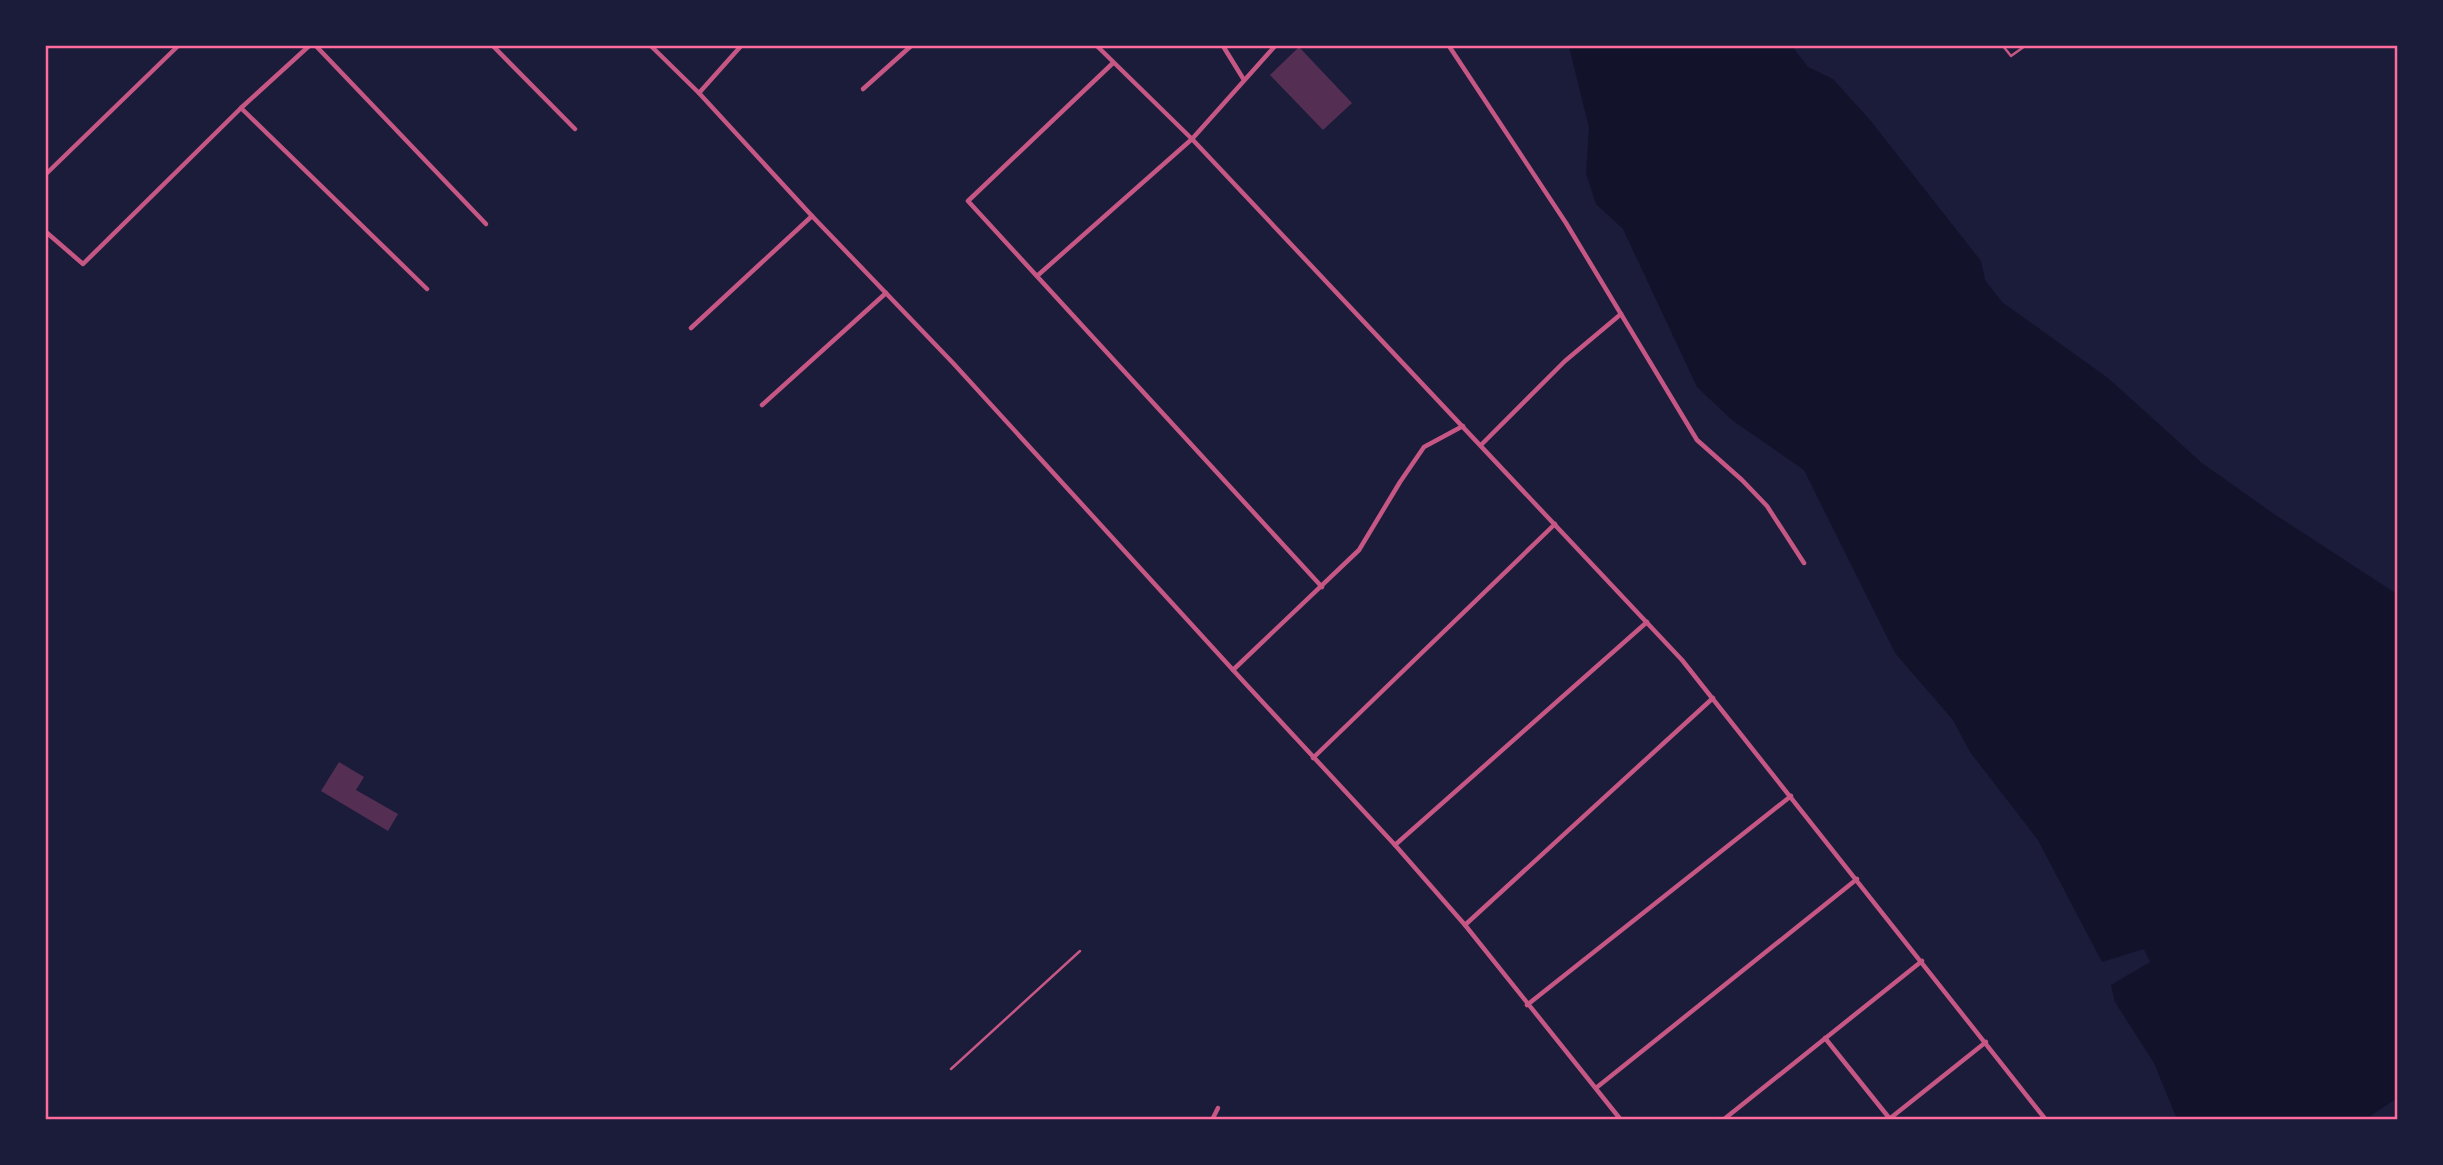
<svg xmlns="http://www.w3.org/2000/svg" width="2443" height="1165" font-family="'Times New Roman',serif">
<rect width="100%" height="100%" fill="#1b1b3a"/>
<polygon fill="#12122b" points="1569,46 1792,46 1808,67 1833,79 1870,120 1981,261 1985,280 2002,302 2108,378 2202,463 2274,514 2397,594 2397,1098 2366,1119 2177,1119 2154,1063 2115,1002 2111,985 2150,962 2144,949 2102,962 2038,840 1970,752 1953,720 1895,653 1804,470 1732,420 1697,387 1623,229 1596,204 1586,173 1589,128"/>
<g fill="#542f53">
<polygon points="1299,47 1352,103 1323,130 1270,75"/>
<polygon points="339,762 364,777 356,790 398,814 388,831 321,791"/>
</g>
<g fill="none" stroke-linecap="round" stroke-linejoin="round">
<g stroke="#c65784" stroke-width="2.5">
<polyline points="2003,46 2011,56 2025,46"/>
<polyline points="951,1069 1080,951"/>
</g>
<g stroke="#c65784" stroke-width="4.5">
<polyline points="316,46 486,224"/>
<polyline points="493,46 575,129"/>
<polyline points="651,46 699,93 812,216 953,363 1244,682 1395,845 1465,925 1621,1120"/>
<polyline points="1097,46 1192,139 1682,660 2046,1120"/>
<polyline points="1223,46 1244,80"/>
<polyline points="1449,46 1566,223 1697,440 1742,480 1767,506 1804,563"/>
<polyline points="1113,63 968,201 1322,587"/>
<polyline points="863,89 911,46"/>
<polyline points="699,93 741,46"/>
<polyline points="241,108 427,289"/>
<polyline points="46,174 178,46"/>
<polyline points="46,232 83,264 241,108 309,46"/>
<polyline points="1037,276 1192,139 1275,46"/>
<polyline points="691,328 812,216"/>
<polyline points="762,405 886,293"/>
<polyline points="1481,445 1565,361 1621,314"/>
<polyline points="1233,670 1359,550 1400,482 1424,447 1463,426"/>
<polyline points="1313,758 1555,524"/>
<polyline points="1395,845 1647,622"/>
<polyline points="1465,925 1713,698"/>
<polyline points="1527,1005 1791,796"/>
<polyline points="1825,1038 1890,1119"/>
<polyline points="1596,1088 1857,879"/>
<polyline points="1212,1120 1218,1108"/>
<polyline points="1723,1120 1922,961"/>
<polyline points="1888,1120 1986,1042"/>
</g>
</g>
<rect width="2443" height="1165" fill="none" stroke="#1b1b3a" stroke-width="94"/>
<rect x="47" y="47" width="2349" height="1071" fill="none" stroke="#ff6b9d" stroke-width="2.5"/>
</svg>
